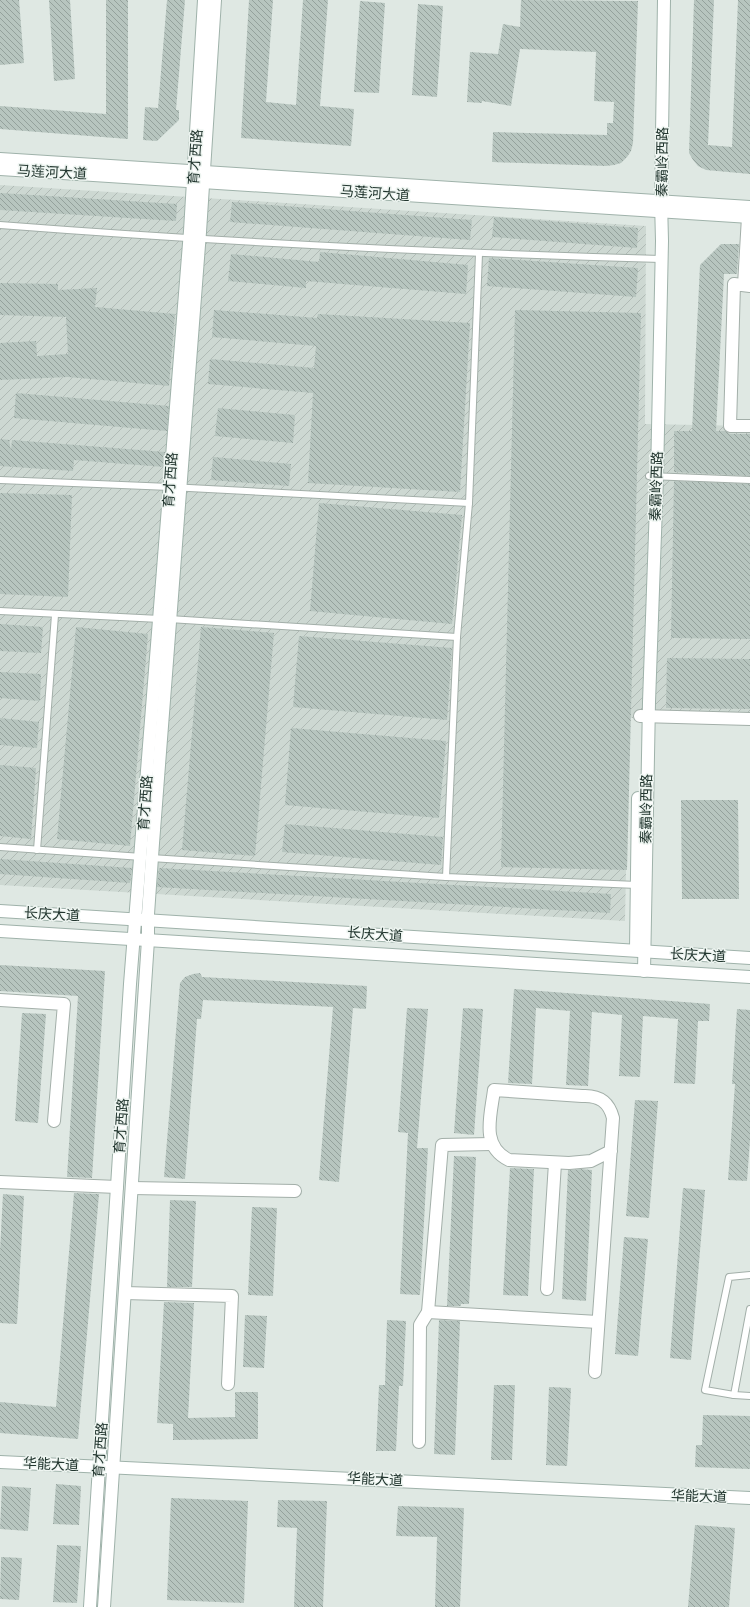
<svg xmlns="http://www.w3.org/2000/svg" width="750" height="1607" font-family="Barlow,'Noto Sans SC',sans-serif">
<defs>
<pattern id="industrial-furrows" width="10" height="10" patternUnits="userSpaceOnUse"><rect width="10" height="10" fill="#cdd8d2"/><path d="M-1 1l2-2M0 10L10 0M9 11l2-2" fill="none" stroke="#b0bab5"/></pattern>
<pattern id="building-back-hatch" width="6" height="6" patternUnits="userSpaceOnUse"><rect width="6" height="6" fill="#b7c5bf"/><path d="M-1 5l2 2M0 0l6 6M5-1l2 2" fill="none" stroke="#94a19c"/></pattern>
</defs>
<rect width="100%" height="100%" fill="#dfe8e3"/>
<polygon fill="url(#industrial-furrows)" points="0,185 646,226 645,424 750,426 750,718 629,718 625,921 0,885"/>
<g fill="url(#building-back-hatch)">
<polygon points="0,0 19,0 24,63 0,65"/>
<polygon points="49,0 70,0 75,79 54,81"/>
<polygon points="106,0 128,0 128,139 0,129 0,106 106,114"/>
<polygon points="167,0 185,0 176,110 179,110 179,120 157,141 143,140 145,107 158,108"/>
<polygon points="249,0 273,0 266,102 296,105 303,0 328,0 320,106 354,109 351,146 241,138"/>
<polygon points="521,0 638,1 633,143 631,151 627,157 621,163 614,165 606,166 492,162 493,132 607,135 607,123 613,123 614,102 594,101 596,52 520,49 511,106 482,101 482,103 467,102 470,52 498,54 503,24 520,27"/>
<polygon points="694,0 714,0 708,145 732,147 738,0 750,0 750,174 706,170 698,166 693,160 689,153"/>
<polygon points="360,1 385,3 379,93 354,92"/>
<polygon points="418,4 443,6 437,97 412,95"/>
<polygon points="0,193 177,204 176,221 0,210"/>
<polygon points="232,202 472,220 470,240 230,222"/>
<polygon points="494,217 638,228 637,248 492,237"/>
<polygon points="721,244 739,244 737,274 724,274 716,431 725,431 730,434 750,434 750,476 674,472 674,431 692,431 700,265"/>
<polygon points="320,252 468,265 466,294 306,281 306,288 228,281 231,254 319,262"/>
<polygon points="489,258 638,268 636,297 487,286"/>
<polygon points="0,283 58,284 58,290 97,288 95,307 175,314 169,386 68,377 0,380 0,343 36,341 37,356 68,354 66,317 0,315"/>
<polygon points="214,310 317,318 318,314 470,323 460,492 308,483 313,393 208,384 210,359 314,368 316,346 212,337"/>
<polygon points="515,310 641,313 627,870 501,867"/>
<polygon points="16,393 169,406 167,431 14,418"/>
<polygon points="218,408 295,415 293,443 215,436"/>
<polygon points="0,439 9,440 11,450 12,440 165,452 164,467 74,460 73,471 0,466"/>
<polygon points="213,457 291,464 289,486 211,480"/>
<polygon points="674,481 750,484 750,639 671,638"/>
<polygon points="0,493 72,495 68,597 0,594"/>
<polygon points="319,503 462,515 452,624 310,611"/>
<polygon points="0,624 43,627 41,653 0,651"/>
<polygon points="76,627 148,634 130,846 57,839"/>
<polygon points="201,627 274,633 255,856 182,850"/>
<polygon points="299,636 452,648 447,720 293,707"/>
<polygon points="667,658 750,659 750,709 666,708"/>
<polygon points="0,672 41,674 40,701 0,698"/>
<polygon points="0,718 39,722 37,748 0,745"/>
<polygon points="291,728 446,741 439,818 285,805"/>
<polygon points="0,765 36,768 31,839 0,836"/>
<polygon points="681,800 738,800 739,899 682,899"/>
<polygon points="285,824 443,837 441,865 282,852"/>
<polygon points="0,859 132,868 130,883 0,874"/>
<polygon points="159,868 611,894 610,913 157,887"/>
<polygon points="0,965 105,971 92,1178 67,1177 78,996 0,991"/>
<polygon points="200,973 202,977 367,986 366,1009 353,1008 339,1182 319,1180 333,1007 203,1000 201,1019 197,1019 185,1179 164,1177 180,983 185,977 193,974"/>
<polygon points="514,989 710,1004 709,1021 698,1021 695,1084 674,1083 678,1019 643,1016 640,1077 619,1076 622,1015 592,1012 588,1086 566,1085 570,1011 536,1008 532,1084 508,1083"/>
<polygon points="407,1008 428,1009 417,1148 428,1148 420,1295 400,1294 408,1133 398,1132"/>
<polygon points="463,1008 483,1009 474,1135 454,1133"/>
<polygon points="737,1009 750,1010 750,1140 747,1181 728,1180 735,1084 732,1084"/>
<polygon points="22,1013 46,1014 38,1123 15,1121"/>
<polygon points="635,1100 658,1101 649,1218 626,1216"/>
<polygon points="454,1156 476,1157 469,1304 461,1304 461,1306 447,1306"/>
<polygon points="510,1168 534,1169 528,1296 503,1295"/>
<polygon points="581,1169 592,1170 586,1301 562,1299 568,1170"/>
<polygon points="683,1188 705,1190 691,1360 670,1358"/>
<polygon points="74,1193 99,1194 78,1439 0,1433 0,1402 56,1407"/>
<polygon points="3,1194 24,1196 17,1324 0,1323 0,1251"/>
<polygon points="170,1200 196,1201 192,1287 167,1287"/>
<polygon points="252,1207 277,1208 273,1296 248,1295"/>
<polygon points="624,1237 648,1239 638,1356 615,1354"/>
<polygon points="164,1302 194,1303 188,1418 235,1417 235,1392 258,1392 258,1439 173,1440 173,1424 157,1423"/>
<polygon points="245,1315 267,1316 264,1368 243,1367"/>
<polygon points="387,1320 406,1321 403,1386 399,1386 396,1451 376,1451 379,1385 385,1385"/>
<polygon points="439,1320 460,1321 455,1455 434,1454"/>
<polygon points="494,1385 515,1385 512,1460 491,1460"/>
<polygon points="549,1387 571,1388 567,1466 546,1465"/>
<polygon points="703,1415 750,1416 750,1469 695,1467 696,1445 702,1445"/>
<polygon points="56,1484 81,1486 79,1525 53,1524"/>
<polygon points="2,1486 31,1488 28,1531 0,1529"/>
<polygon points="171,1498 248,1501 244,1603 167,1600"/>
<polygon points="278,1500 327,1501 323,1607 294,1607 297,1528 277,1527"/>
<polygon points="398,1506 464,1508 460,1607 435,1607 437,1537 396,1536"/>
<polygon points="695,1525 735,1528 729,1607 688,1607"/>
<polygon points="57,1545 81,1546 77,1603 53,1602"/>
<polygon points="1,1557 22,1558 19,1600 0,1599"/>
</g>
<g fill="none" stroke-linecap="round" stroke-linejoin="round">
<g stroke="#a3afa9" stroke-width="8">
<g id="lane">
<path d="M0,225C220,242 441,253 661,259"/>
<polyline points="649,476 750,480"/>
<polyline points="0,480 170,487 469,503"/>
<polyline points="0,611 160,619"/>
<polyline points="169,619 457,637"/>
<polyline points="0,847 142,857"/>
<polyline points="37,850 55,615"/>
<polyline points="151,858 446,877 637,885"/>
<polyline points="446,877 457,637 469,503 479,254"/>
<polyline points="750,1275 729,1277 705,1390 734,1395 750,1309"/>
<polyline points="734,1395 750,1396"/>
</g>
</g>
<g stroke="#a3afa9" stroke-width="14">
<g id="street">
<polyline points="744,285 748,217"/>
<polyline points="750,286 734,284 730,426 750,426"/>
<polyline points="640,716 750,719"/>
<polyline points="0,1000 64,1004 54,1121"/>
<polyline points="0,1182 117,1187"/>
<polyline points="132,1188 295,1191"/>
<polyline points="547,1289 555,1163"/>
<polyline points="125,1293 232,1296 228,1384"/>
<polyline points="428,1312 598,1322"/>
<path d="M595,1372L613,1118C609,1102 599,1095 582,1096L494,1090C491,1115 480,1146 509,1160L569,1163L591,1161L611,1151"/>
<polyline points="419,1442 420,1325 428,1312 442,1145 491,1144"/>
</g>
</g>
<g stroke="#9fb2aa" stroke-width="14">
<g id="secondary">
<polyline points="0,159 750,207"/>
<polyline points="0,169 750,217"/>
<polyline points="0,911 750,958"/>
<polyline points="0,931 750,977"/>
<polyline points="636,949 638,798"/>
<polyline points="644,971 649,702 657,477 662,241 661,201 664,0"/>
<polyline points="0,1462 750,1498"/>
<polyline points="90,1607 130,984 190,231 204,0"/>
<polyline points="104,1607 148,940 148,914 153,843 200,232 215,0"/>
</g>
</g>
<use href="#lane" stroke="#fff" stroke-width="6"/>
<use href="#street" stroke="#fff" stroke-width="12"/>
<use href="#secondary" stroke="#fff" stroke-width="12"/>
</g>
<g text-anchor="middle" stroke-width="3" stroke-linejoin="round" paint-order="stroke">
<g font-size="14" fill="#22362f" stroke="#eef5f1">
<text transform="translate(195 157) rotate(-86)" y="5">育才西路</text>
<text transform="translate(662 162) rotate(-89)" y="5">秦霸岭西路</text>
<text transform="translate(52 172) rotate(3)" y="5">马莲河大道</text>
<text transform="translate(375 193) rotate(4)" y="5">马莲河大道</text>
<text transform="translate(170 480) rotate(-86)" y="5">育才西路</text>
<text transform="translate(656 486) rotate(-88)" y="5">秦霸岭西路</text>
<text transform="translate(145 803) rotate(-86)" y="5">育才西路</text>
<text transform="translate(646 809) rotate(-89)" y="5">秦霸岭西路</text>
<text transform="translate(52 914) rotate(3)" y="5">长庆大道</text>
<text transform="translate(375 934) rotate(4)" y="5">长庆大道</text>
<text transform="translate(698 955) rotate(3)" y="5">长庆大道</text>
<text transform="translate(121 1126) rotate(-86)" y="5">育才西路</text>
<text transform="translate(100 1450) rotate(-86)" y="5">育才西路</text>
<text transform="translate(51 1464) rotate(3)" y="5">华能大道</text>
<text transform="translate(375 1479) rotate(3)" y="5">华能大道</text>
<text transform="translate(699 1496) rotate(2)" y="5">华能大道</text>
</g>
</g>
</svg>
